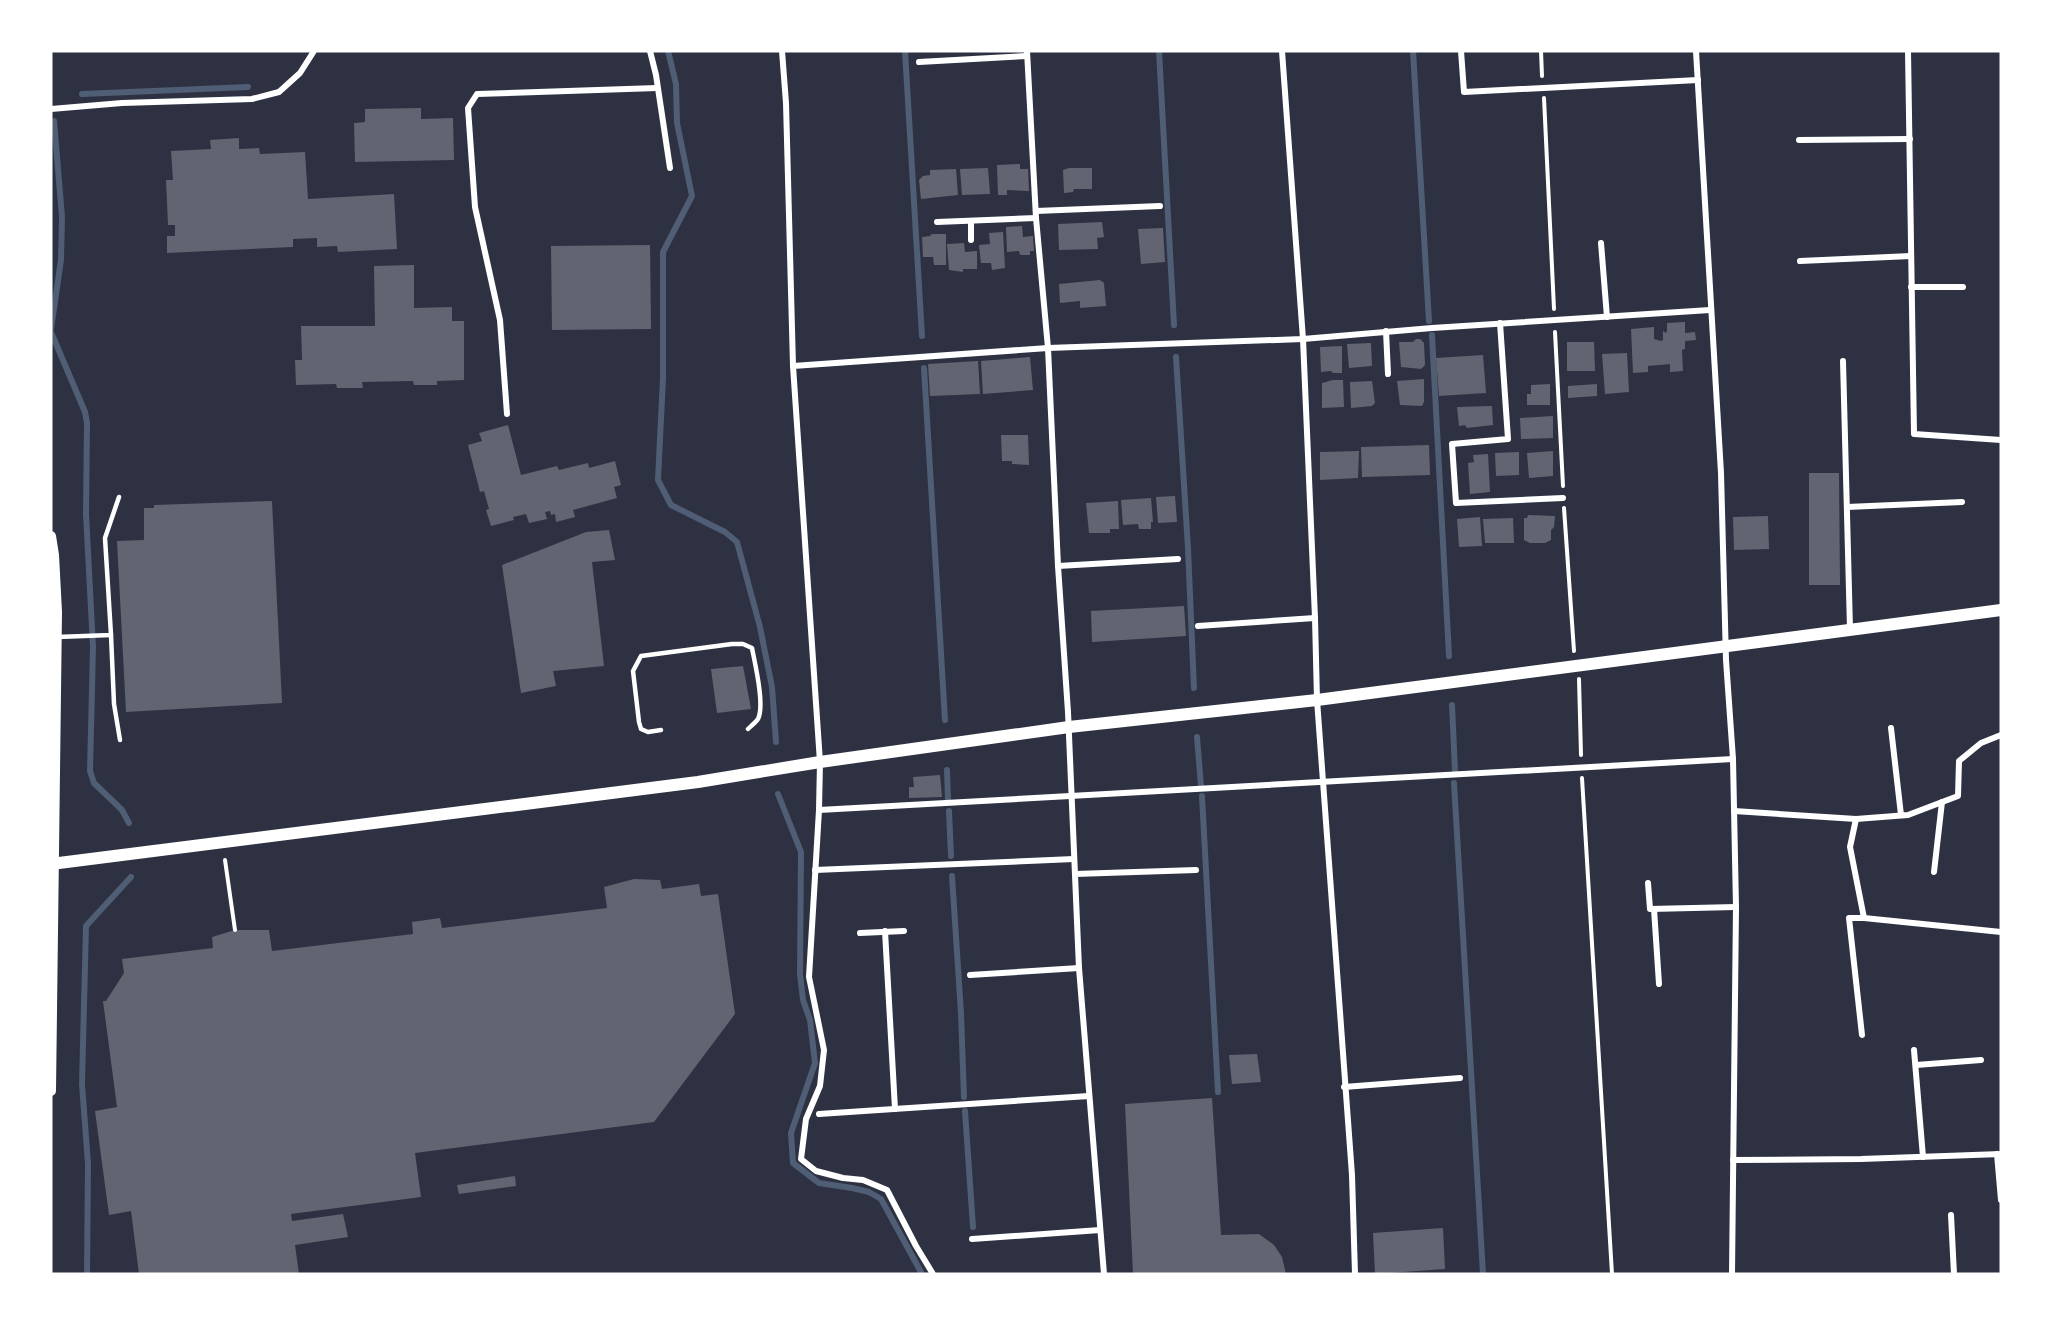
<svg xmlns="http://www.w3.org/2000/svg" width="2052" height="1325" font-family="'Archivo Narrow',sans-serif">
<rect width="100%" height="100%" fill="#2d3142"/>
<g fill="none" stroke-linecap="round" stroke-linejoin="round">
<g stroke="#4f5d75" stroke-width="6">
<polyline points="668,51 676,84 677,123 692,196 663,252 663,378 658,480 671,505 725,532 737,542 760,627 772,687 776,742"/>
<polyline points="905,51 922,336"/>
<polyline points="1159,51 1174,325"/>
<polyline points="1413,51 1429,321"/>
<polyline points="82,94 248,87"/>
<polyline points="51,329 61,260 62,217 54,121"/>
<polyline points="51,332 85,412 87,423 86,514 93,647 90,771 94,783 122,810 129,823"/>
<polyline points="1432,335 1449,656"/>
<polyline points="1176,357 1188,548 1194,688"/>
<polyline points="924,368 945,720"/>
<polyline points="1452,705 1455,771"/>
<polyline points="1197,737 1201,786"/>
<polyline points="947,770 948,800"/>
<polyline points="1454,783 1483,1274"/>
<polyline points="778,794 801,852 800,974 803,1000 810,1020 815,1063 791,1133 793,1163 819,1183 852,1188 869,1192 881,1199 922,1274"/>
<polyline points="1202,796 1218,1092"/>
<polyline points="949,811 951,856"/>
<polyline points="952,876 961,1013 964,1097"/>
<polyline points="965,1111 973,1227"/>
<polyline points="87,1274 88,1164 82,1084 86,926 131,877"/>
</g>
</g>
<g fill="#626471">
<polygon points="421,108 421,119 453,118 454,160 355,162 354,123 365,122 365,109"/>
<polygon points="239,138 239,149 259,148 260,154 305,152 308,199 394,194 397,249 338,252 337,246 317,247 317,238 293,239 293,247 167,253 167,236 175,236 175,225 168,225 166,180 173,180 171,151 211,149 210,140"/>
<polygon points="1020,164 1020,169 1028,169 1029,191 1007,190 1007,195 998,195 997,165"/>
<polygon points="988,168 990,194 962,195 960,169"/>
<polygon points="1069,168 1092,168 1092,189 1074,189 1073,192 1064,193 1063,170"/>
<polygon points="956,169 958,195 921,199 919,180 923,176 930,175 930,170"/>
<polygon points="1102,222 1104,237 1097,238 1098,249 1059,250 1058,224"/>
<polygon points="1022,226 1023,237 1033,236 1034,251 1030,251 1030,255 1020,255 1019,251 1007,252 1006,227"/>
<polygon points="1163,228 1165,262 1141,264 1138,229"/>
<polygon points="1003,232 1005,268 992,270 991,263 981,263 979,245 990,244 989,233"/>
<polygon points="932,234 946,234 946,265 934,265 933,257 923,257 922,237 930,236"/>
<polygon points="964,243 965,252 977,251 977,269 963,269 963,272 949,270 947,244"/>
<polygon points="650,245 651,329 552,330 551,246"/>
<polygon points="414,265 414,308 452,307 452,321 464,321 464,380 437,381 437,385 414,385 413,381 362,382 363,388 337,388 336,384 296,385 295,360 302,360 301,326 375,326 374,266"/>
<polygon points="1100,280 1104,283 1106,306 1080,308 1080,301 1060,303 1059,284"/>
<polygon points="1685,322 1685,333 1695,332 1696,340 1685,341 1685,349 1682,350 1683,371 1670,372 1670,364 1648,366 1648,372 1633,373 1631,329 1654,327 1654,339 1661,341 1663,340 1663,331 1666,333 1667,331 1667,323"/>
<polygon points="1416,339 1420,339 1424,343 1425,365 1421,369 1401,367 1399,342 1413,342"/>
<polygon points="1567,342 1594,342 1595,371 1567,371"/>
<polygon points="1371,343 1372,366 1349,368 1347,344"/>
<polygon points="1342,346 1342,373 1333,373 1331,371 1321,372 1320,347"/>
<polygon points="1627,353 1629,392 1605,394 1602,354"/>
<polygon points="1483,355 1486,393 1439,396 1436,358"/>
<polygon points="1030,357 1033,390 983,394 981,361"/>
<polygon points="978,361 980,394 930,396 928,364"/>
<polygon points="1424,379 1424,402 1422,406 1400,405 1397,381"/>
<polygon points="1333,380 1343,380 1344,407 1322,408 1322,383"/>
<polygon points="1372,381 1375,403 1372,406 1351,408 1350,382"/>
<polygon points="1550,384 1550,405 1527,405 1527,394 1531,394 1531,385"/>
<polygon points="1597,384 1597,396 1568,398 1568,386"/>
<polygon points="1492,406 1493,425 1467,428 1465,425 1459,426 1457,407"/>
<polygon points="1553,416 1553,438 1521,439 1520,418"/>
<polygon points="508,425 521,475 557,466 559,470 588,463 589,468 615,461 621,485 614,487 617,498 573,510 575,517 556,522 555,514 551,515 550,511 545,512 547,519 529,523 526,514 513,517 514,520 491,526 486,510 489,509 484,491 480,492 468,445 482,441 479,433"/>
<polygon points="1001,435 1028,435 1029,465 1012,464 1012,461 1002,461"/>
<polygon points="1429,445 1430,475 1362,477 1361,447"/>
<polygon points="1359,451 1358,478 1320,480 1320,452"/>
<polygon points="1553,451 1553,476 1529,478 1527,453"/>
<polygon points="1519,452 1519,475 1496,476 1495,453"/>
<polygon points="1488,454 1490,492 1470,494 1468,463 1474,462 1473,455"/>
<polygon points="1809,473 1839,473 1840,585 1809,585"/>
<polygon points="1175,496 1177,522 1158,523 1156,497"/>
<polygon points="1151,498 1153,522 1151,522 1151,529 1139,529 1138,524 1123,525 1121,500"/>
<polygon points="272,501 282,703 126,712 117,541 144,540 144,508 154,508 154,505"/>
<polygon points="1118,501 1119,529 1110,529 1110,533 1089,533 1086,503"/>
<polygon points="1528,515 1555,516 1554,527 1551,530 1551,540 1545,543 1530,543 1524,540 1524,518 1527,518"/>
<polygon points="1768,516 1769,549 1734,550 1733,517"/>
<polygon points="1480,517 1482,546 1459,547 1457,519"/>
<polygon points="1513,518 1514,543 1485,543 1483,519"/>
<polygon points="609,530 615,560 592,562 604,666 553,671 556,686 521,693 502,565 586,532"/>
<polygon points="1184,606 1186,636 1092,642 1091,611"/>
<polygon points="743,666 751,709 717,713 711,669"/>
<polygon points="940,775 942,797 909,798 909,787 914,787 913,777"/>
<polygon points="634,879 660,880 662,889 699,884 701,896 718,894 735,1014 654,1122 415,1153 421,1197 291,1214 292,1221 343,1214 348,1237 295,1245 299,1274 139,1274 131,1211 109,1215 95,1111 117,1107 103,1001 106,1001 124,973 122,959 213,948 212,937 235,930 269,930 272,951 413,934 412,922 440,918 442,928 607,908 604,887"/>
<polygon points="1257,1054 1261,1082 1232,1084 1229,1055"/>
<polygon points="1212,1098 1221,1235 1259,1234 1274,1245 1282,1257 1286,1274 1133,1274 1125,1104"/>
<polygon points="515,1176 516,1186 459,1194 457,1185"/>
<polygon points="1443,1228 1445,1269 1375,1274 1373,1233"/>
</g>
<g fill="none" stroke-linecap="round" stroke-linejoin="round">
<g stroke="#fff" stroke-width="4">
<polyline points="1541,51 1542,76"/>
<polyline points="1544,98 1554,309"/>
<polyline points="1555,332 1563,486"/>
<polyline points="1564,508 1574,651"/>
<polyline points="1579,679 1581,755"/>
<polyline points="1582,778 1612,1274"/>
<polyline points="225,860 235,930"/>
</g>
<g stroke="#fff" stroke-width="4.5">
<polyline points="111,635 114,704 120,740"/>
<polyline points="57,637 111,635 105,538 119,497"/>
<path d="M661,730L648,732L641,729L639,722L633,671L641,656L732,644H743L752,648C755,664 765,705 758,719C756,722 751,726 748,729"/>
</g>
<g stroke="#fff" stroke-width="6">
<polyline points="650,51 656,75 670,168"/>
<polyline points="782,51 786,103 793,366 820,762 819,810 809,977 824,1050 820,1086 806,1119 801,1159 816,1171 843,1178 863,1180 887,1190 916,1246 933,1274"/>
<polyline points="1027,51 1036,218 1048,348 1058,566 1068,712 1079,968 1104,1274"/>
<polyline points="1282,51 1303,339 1315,618 1317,700 1352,1175 1355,1274"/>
<polyline points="1461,51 1464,92 1698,80"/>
<polyline points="1696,51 1721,473 1726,660 1733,759 1736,907 1732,1274"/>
<polyline points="1908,51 1914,434 2001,440"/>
<polyline points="919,62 1027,56"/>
<polyline points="51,109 122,103 252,99 279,92 300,73 314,51"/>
<polyline points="1799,140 1910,139"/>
<polyline points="1036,211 1160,206"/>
<polyline points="971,221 971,240"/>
<polyline points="937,222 1036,218"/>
<polyline points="1601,243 1607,317"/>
<polyline points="1800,261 1911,256"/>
<polyline points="1911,287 1963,287"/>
<polyline points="1500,323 1508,439 1452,444 1456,503 1563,498"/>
<polyline points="1386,331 1388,374"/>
<polyline points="1843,361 1850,629"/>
<polyline points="793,366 1048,348 1303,339 1432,328 1710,310"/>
<polyline points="507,414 500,320 475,207 468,108 477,94 657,88"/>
<polyline points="1847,507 1962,502"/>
<polyline points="1058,566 1178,559"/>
<polyline points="1198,626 1315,618"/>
<polyline points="1891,728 1901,815"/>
<polyline points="819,810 1733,759"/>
<polyline points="1734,811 1856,819 1908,815 1958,796 1959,761 1981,743 2001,735"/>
<polyline points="1856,819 1850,847 1864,918 1849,918 1862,1035"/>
<polyline points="815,870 1074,859"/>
<polyline points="1934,872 1942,802"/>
<polyline points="1075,874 1196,870"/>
<polyline points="1648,883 1650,909 1736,907"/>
<polyline points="1654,909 1659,984"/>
<polyline points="1864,918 2001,932"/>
<polyline points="885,931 895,1109"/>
<polyline points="860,933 904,931"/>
<polyline points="970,975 1079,968"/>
<polyline points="1914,1050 1923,1157"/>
<polyline points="1916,1065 1981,1060"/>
<polyline points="1344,1087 1460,1078"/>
<polyline points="819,1114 1089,1096"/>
<polyline points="1997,1154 2001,1200"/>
<polyline points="1733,1160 1861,1159 2001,1154"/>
<polyline points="1951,1215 1954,1274"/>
<polyline points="972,1239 1100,1230"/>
</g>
<polyline stroke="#fff" stroke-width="10" points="51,536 54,555 57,612 51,1091"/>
<polyline stroke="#fff" stroke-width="12" points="51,864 698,782 820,762 1069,727 1317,700 2001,610"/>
</g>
<rect width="2052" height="1325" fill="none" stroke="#ffffff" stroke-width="105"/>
</svg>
